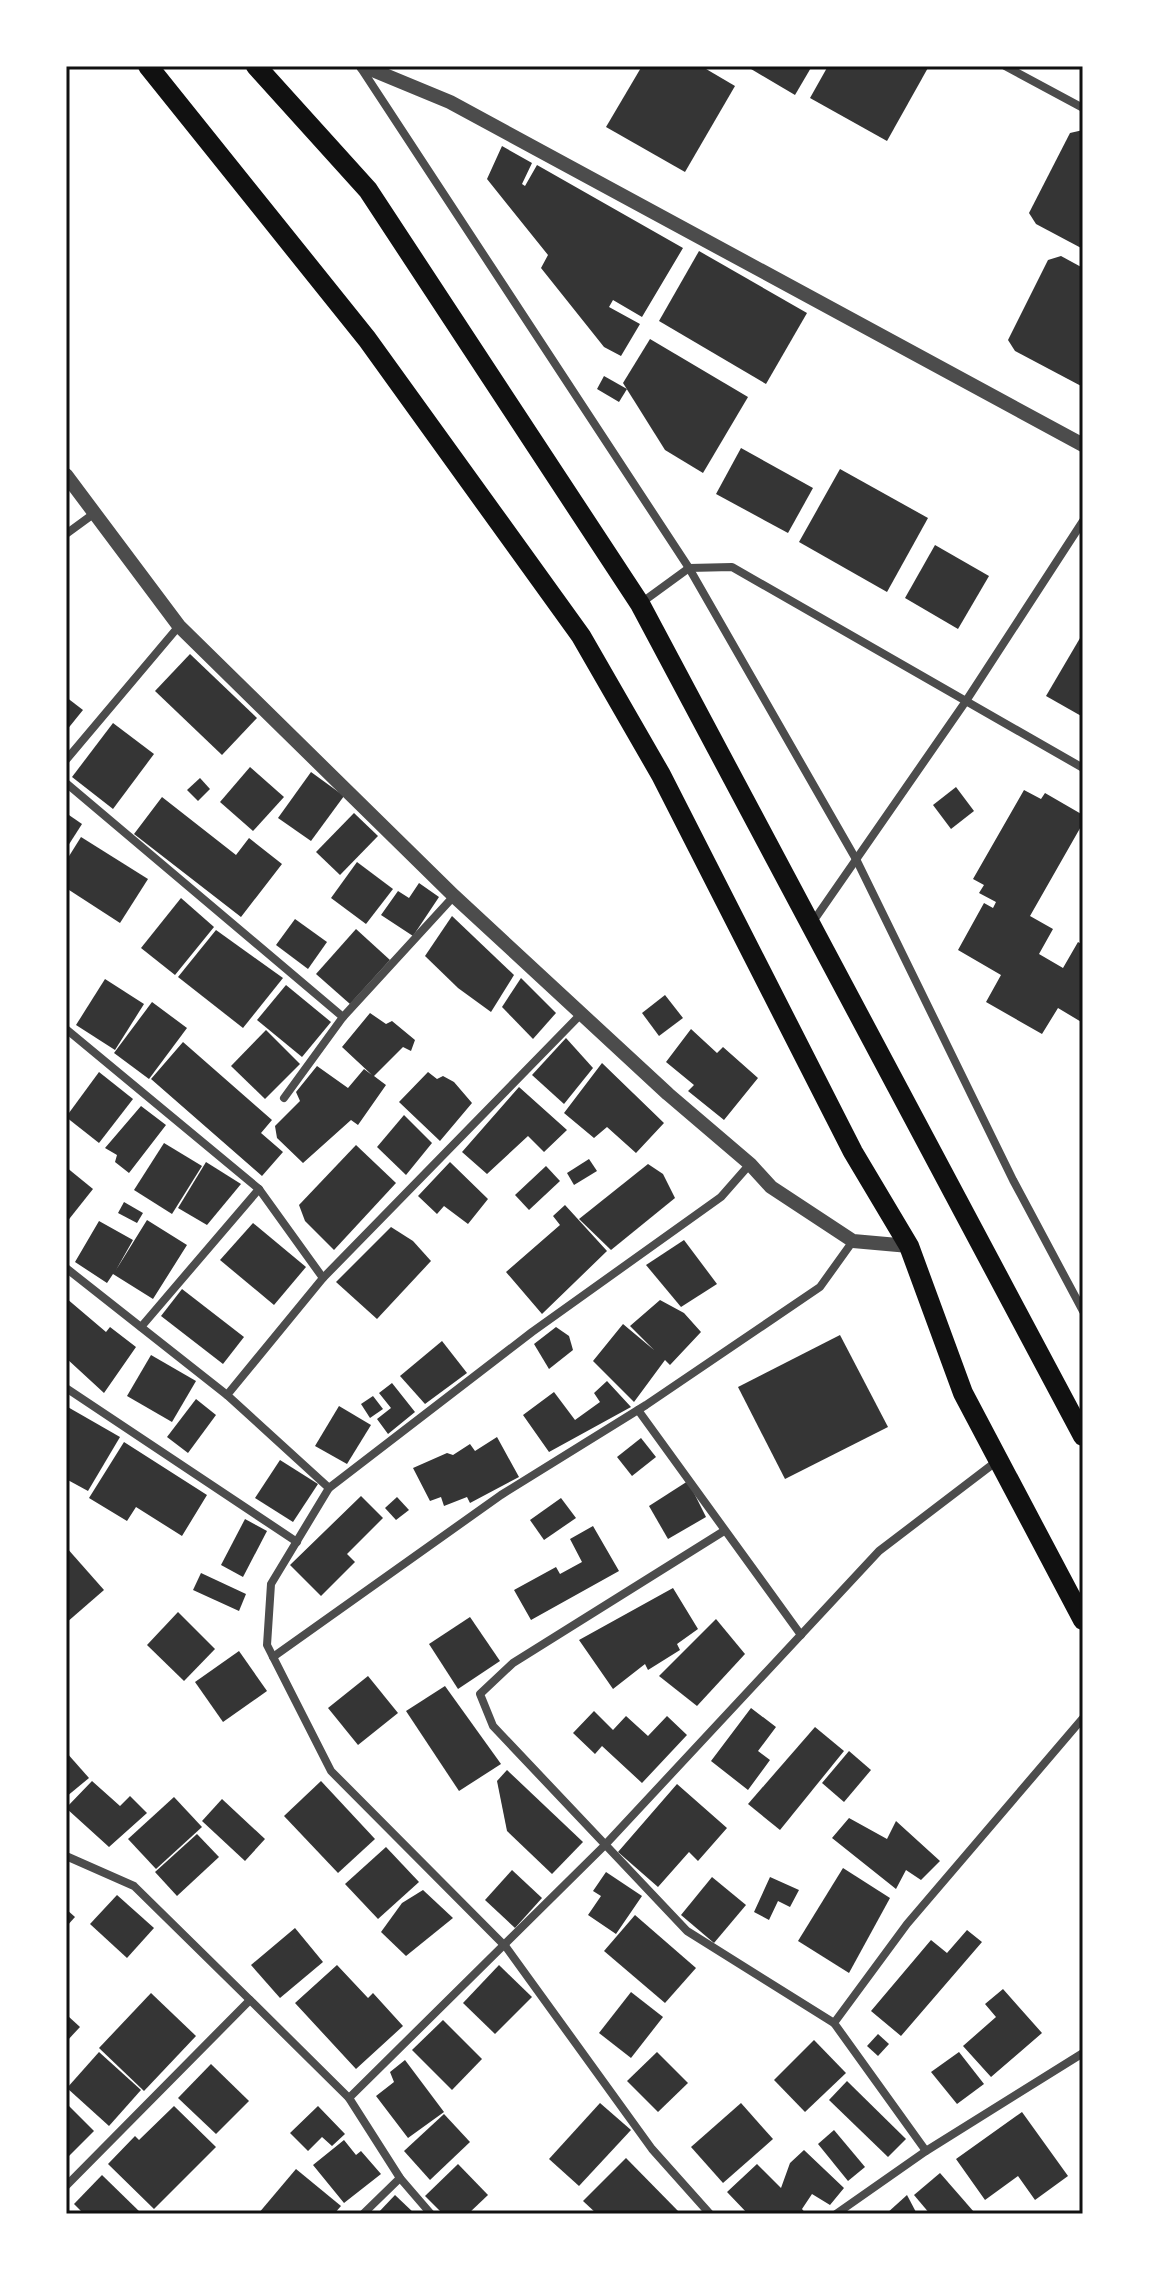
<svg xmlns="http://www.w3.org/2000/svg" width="1149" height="2280" font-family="'PT Serif',serif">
<rect width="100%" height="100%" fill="#fff"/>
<g fill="#353535">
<polygon points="642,66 701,66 735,86 685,172 606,127"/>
<polygon points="746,66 812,66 795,95"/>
<polygon points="828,66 929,66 887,141 810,98"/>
<polygon points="1083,130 1083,249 1036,224 1029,213 1070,133"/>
<polygon points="502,146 532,163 522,184 525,186 537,165 683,248 642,317 613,300 609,307 640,324 621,356 604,347 541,268 548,255 487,179"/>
<polygon points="699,251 807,313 766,384 659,321"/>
<polygon points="1061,256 1083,268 1083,387 1015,351 1008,340 1048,260"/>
<polygon points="650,339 748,397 703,473 665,450 623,383"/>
<polygon points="604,376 627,389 619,402 597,389"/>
<polygon points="741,448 813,488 788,533 716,494"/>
<polygon points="840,469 928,518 887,592 799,542"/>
<polygon points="935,545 989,576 958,629 905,598"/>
<polygon points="1083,633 1083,717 1046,696"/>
<polygon points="190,654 257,718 222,755 155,691"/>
<polygon points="66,697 83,710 66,731"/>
<polygon points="113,723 154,754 113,809 72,777"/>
<polygon points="250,767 284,797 253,831 220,802"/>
<polygon points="311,772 344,796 311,841 278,818"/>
<polygon points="200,778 210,789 198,801 187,790"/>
<polygon points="956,787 974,811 951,829 933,805"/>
<polygon points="1024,790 1041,799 1045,793 1083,815 1083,823 1030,916 1053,929 1039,954 1063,968 1078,942 1083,945 1083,1023 1058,1008 1042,1034 986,1002 1001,975 958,950 984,903 993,908 996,902 979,893 984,885 973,879"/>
<polygon points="162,797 236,855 249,838 282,864 241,917 134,834"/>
<polygon points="66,813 82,824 66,849"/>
<polygon points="354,813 378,836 340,875 316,852"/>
<polygon points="81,837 148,879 120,923 66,888 66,861"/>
<polygon points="357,862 393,889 366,924 331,898"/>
<polygon points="419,883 439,897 413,936 381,915 398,891 409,898"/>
<polygon points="181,898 214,927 175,975 141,948"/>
<polygon points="452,916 514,975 491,1012 458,988 425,956"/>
<polygon points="295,919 327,942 308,969 276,945"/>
<polygon points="356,929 390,960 350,1004 316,974"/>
<polygon points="216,930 283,978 243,1028 178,977"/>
<polygon points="521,978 556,1013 533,1039 502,1007"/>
<polygon points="105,979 144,1004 115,1050 76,1025"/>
<polygon points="286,985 331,1022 302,1057 257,1020"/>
<polygon points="665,995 683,1018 659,1036 642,1013"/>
<polygon points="152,1002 187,1028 149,1079 114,1053"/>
<polygon points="370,1013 386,1024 392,1021 415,1040 411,1051 403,1047 374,1076 386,1085 358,1125 351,1120 303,1163 277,1138 275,1126 300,1101 296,1092 317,1066 348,1088 364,1069 372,1075 342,1047"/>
<polygon points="691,1029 717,1053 723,1047 758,1078 724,1120 688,1091 694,1085 666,1062"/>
<polygon points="266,1030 300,1064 265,1099 231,1066"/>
<polygon points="566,1038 593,1068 564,1104 532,1075"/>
<polygon points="183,1042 272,1120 261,1133 283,1152 262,1176 151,1079"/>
<polygon points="602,1063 664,1123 636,1153 607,1127 594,1138 564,1113"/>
<polygon points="99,1072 133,1099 99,1143 66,1117"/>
<polygon points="428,1072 437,1079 443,1076 454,1082 472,1103 440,1141 399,1102"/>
<polygon points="519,1087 567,1130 544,1152 528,1136 487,1174 462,1152"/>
<polygon points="141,1106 166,1125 129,1173 115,1162 117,1155 105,1148"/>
<polygon points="404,1115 432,1143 406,1175 377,1147"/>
<polygon points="164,1143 202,1166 172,1214 134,1190"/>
<polygon points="356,1145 396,1183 334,1250 305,1221 299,1205"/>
<polygon points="589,1159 597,1171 574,1185 567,1173"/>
<polygon points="206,1162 241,1184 207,1225 178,1208"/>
<polygon points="450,1162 488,1199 468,1224 444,1206 437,1214 418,1196"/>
<polygon points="648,1164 663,1174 675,1198 611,1250 579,1219"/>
<polygon points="546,1166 560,1181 529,1210 515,1195"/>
<polygon points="66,1167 93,1189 66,1223"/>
<polygon points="124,1202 143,1213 137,1223 118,1213"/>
<polygon points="565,1205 607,1251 542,1314 506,1272 560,1225 553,1216"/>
<polygon points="147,1220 187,1245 153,1299 113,1274 107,1283 75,1262 99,1221 133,1240 116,1270"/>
<polygon points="253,1223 306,1267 274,1305 220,1260"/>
<polygon points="391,1227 413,1241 431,1261 377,1319 336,1282"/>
<polygon points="684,1240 717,1284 681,1307 646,1265"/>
<polygon points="182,1289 244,1337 223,1364 161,1316"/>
<polygon points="66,1298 106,1332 110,1327 136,1347 104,1393 66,1358"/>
<polygon points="660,1300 684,1313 701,1332 670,1365 665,1360 634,1402 593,1361 623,1324 654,1350 630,1326"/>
<polygon points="556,1327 569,1336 573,1350 549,1369 534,1344"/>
<polygon points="840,1335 888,1427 785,1479 738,1387"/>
<polygon points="442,1341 467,1373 425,1404 400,1376"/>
<polygon points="151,1355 196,1381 172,1422 127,1396"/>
<polygon points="607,1381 631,1407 549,1452 523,1415 554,1392 575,1420 600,1402 594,1393"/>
<polygon points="392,1383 415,1412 388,1434 377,1419 391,1408 379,1393"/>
<polygon points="373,1396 383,1409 370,1418 361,1404"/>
<polygon points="196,1399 216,1415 188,1453 167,1437"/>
<polygon points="66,1406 120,1437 88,1491 66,1479"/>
<polygon points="339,1406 371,1425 347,1464 315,1446"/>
<polygon points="497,1437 519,1477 470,1503 467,1497 444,1506 441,1497 430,1501 413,1468 447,1453 453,1455 470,1444 475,1451"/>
<polygon points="641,1438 656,1457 632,1476 617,1457"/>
<polygon points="124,1442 207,1495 182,1536 136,1507 127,1521 89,1498"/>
<polygon points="280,1460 318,1484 293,1522 255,1498"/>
<polygon points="688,1481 706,1517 668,1539 649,1506"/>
<polygon points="361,1496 383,1518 347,1554 355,1562 321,1596 290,1565"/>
<polygon points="397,1497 409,1510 396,1520 385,1508"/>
<polygon points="561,1498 576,1518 544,1540 530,1520"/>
<polygon points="245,1519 267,1531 243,1577 221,1565"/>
<polygon points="593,1526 619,1571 531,1620 514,1590 556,1567 560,1574 582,1562 570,1539"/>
<polygon points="66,1547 104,1590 66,1623"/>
<polygon points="201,1573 246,1594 239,1611 193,1590"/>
<polygon points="673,1588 698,1629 677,1644 680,1650 648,1670 645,1664 613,1689 579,1640"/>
<polygon points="178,1612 215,1649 184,1681 147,1645"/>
<polygon points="470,1617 500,1661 458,1689 429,1644"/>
<polygon points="716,1619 745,1654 697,1706 659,1676"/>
<polygon points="239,1651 267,1691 223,1722 195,1682"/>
<polygon points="368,1676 398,1713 358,1745 328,1708"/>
<polygon points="445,1686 501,1764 459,1791 406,1711"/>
<polygon points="751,1708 776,1727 758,1751 770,1760 748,1790 711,1761"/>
<polygon points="594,1711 613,1730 626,1716 648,1736 667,1716 687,1735 642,1783 602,1746 595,1754 573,1733"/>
<polygon points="815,1727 844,1751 780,1830 748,1804"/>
<polygon points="849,1751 871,1770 844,1802 822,1783"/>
<polygon points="66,1752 89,1778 66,1797"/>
<polygon points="507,1770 583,1842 552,1874 507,1831 497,1781"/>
<polygon points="92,1781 120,1806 130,1796 147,1813 109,1847 66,1808"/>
<polygon points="321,1781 375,1839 338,1873 284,1816"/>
<polygon points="677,1784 727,1828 698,1861 689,1852 658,1887 618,1852"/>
<polygon points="174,1797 202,1827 156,1869 128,1839"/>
<polygon points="222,1799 265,1839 245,1861 202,1821"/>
<polygon points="849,1818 887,1839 896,1821 940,1861 921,1880 906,1870 896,1889 832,1838"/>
<polygon points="197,1834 219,1857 177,1896 155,1872"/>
<polygon points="386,1847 419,1882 378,1919 345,1884"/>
<polygon points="843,1868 890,1898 849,1973 798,1941"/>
<polygon points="512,1870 542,1898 515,1928 485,1900"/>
<polygon points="606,1872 642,1896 616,1934 588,1915 601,1896 593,1891"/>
<polygon points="712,1877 746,1905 714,1943 681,1915"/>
<polygon points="770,1877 799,1890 790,1907 778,1901 769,1920 754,1912"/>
<polygon points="423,1890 453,1918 406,1956 381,1932 402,1903"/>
<polygon points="117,1895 154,1928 127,1958 90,1924"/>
<polygon points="66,1909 75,1917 66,1927"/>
<polygon points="635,1915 696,1968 665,2003 604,1951"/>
<polygon points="295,1928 323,1962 280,1998 251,1965"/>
<polygon points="967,1930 982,1942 901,2036 871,2011 931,1940 947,1953"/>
<polygon points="337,1965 368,1998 373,1993 403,2026 356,2069 295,2003"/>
<polygon points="499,1965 532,1997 495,2034 463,2003"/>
<polygon points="1003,1989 1042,2033 991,2077 963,2046 996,2017 985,2004"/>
<polygon points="631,1992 663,2017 631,2058 599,2033"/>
<polygon points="151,1993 196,2036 144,2091 99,2048"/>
<polygon points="68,2016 80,2027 66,2042 66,2019"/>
<polygon points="443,2020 482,2059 452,2090 412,2050"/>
<polygon points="878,2034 889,2044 878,2056 867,2046"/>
<polygon points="814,2040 846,2073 805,2112 774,2080"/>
<polygon points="99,2052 141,2090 109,2126 67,2088"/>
<polygon points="657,2052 688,2083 658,2112 627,2081"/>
<polygon points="959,2052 984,2084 957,2104 931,2072"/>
<polygon points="405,2060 444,2112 408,2138 376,2096 394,2082 390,2072"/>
<polygon points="211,2064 249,2101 216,2134 178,2098"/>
<polygon points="847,2081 906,2139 888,2157 829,2100"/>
<polygon points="66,2103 94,2131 66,2159"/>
<polygon points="600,2103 631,2130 579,2186 549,2159"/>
<polygon points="741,2103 773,2139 723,2183 691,2147"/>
<polygon points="174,2106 216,2147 154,2209 108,2164 135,2136 139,2140"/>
<polygon points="318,2106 345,2134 332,2146 322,2137 308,2151 290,2133"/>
<polygon points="1022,2112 1068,2176 1035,2200 1018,2176 985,2200 956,2159"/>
<polygon points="444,2114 470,2142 430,2180 404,2151"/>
<polygon points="834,2130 865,2167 848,2181 818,2144"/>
<polygon points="344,2140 356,2155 361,2151 381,2174 344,2203 313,2165"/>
<polygon points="804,2150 844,2188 830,2205 812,2194 802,2209 806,2214 748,2214 727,2192 757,2164 781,2188 790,2163"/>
<polygon points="626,2158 681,2214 597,2214 583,2201"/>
<polygon points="458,2164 488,2195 468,2214 443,2214 425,2196"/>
<polygon points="296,2169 341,2206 334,2214 258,2214"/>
<polygon points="940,2173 974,2212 972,2214 930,2214 914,2195"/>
<polygon points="102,2175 142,2214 84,2214 74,2204"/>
<polygon points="395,2195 415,2214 377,2214"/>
<polygon points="907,2195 917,2214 886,2214"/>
</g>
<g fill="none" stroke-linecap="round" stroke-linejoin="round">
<g stroke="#4c4c4c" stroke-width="8">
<polyline points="1005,66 1083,108"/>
<polyline points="361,68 689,568 857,861 1013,1180 1083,1311"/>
<polyline points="66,534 92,515"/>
<polyline points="641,603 689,568 732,567 1083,768"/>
<polyline points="66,760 179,626"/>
<polyline points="66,783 343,1017 454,896"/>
<polyline points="812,923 966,701 1083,521"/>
<polyline points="66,1029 259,1189 323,1278 227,1395 329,1488"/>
<polyline points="284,1098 343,1017"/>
<polyline points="66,1268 227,1395"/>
<polyline points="323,1278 582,1013"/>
<polyline points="141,1327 259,1189"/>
<polyline points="66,1388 297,1542"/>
<polyline points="638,1410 801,1635"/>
<polyline points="724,1531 513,1663 480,1694 493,1726 687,1931 834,2023"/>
<polyline points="273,1657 501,1495 646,1405 820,1287 853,1241"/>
<polyline points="66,1856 134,1886 250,2000 349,2098 400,2178 431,2214"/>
<polyline points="349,2098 604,1846 879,1551 997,1461"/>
<polyline points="926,2151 834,2023 907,1924 1083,1718"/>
<polyline points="66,2186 250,2000"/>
<polyline points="363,2214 400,2178"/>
<polyline points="710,2214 652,2149 506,1947 331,1771 267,1645 271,1584 329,1488 532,1332 721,1197 750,1164"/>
<polyline points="836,2214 926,2151 1083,2053"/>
</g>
<g stroke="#4c4c4c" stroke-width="14">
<polyline points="363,66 450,102 1083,445"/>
<polyline points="66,475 179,626 454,896 668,1094 750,1164 771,1187 853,1241 909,1246"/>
</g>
<g stroke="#111" stroke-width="20">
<polyline points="148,66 367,339 581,636 661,775 853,1152 909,1246 963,1393 1083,1620"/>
<polyline points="256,66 368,190 640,604 1083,1436"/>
</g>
</g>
<rect width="1149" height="2280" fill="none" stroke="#ffffff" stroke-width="136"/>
<rect x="68" y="68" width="1013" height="2144" fill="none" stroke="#111" stroke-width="3"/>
</svg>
